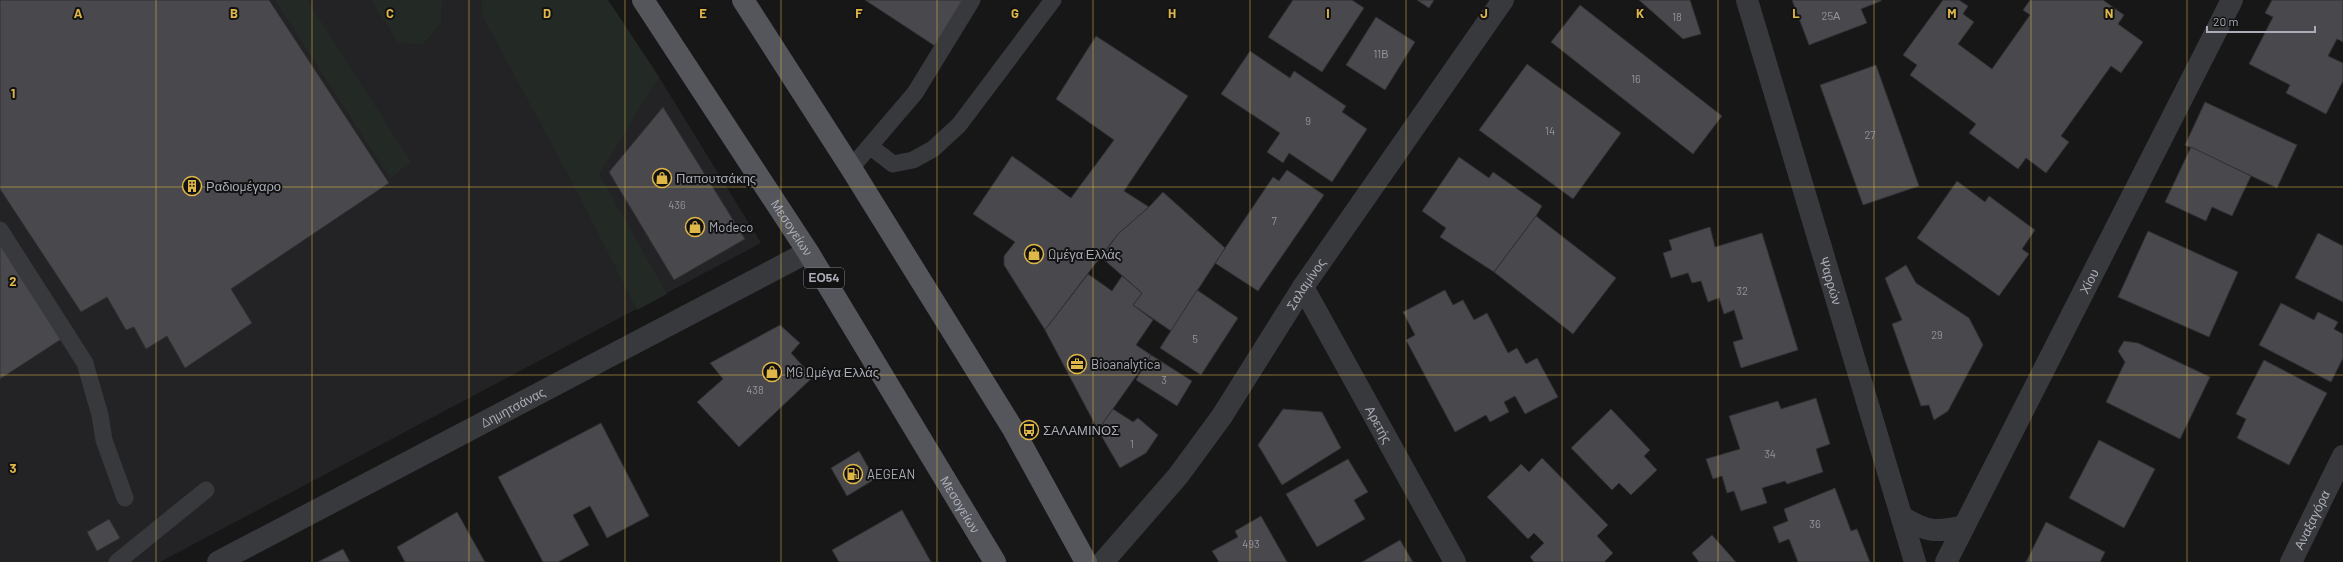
<svg xmlns="http://www.w3.org/2000/svg" width="2343" height="562" font-family="Barlow,sans-serif">
<rect width="100%" height="100%" fill="#171718"/>
<polygon fill="#232325" points="0,0 608,0 659,77 761,243 160,562 0,562"/>
<g fill="#232a25">
<polygon points="275,0 307,0 411,162 390,178"/>
<polygon points="371,0 442,0 441,22 423,44 399,43"/>
<polygon points="481,0 608,0 659,77 599,174 667,294 637,310 578,193 483,17"/>
</g>
<g fill="#49494d" stroke="#313134">
<polygon points="0,0 269,0 389,183 231,289 252,323 185,368 167,336 146,349 134,327 126,330 107,297 81,312 0,189"/>
<polygon points="865,0 963,0 935,46"/>
<polygon points="1293,0 1352,0 1364,8 1322,72 1268,37"/>
<polygon points="1417,0 1434,0 1429,8"/>
<polygon points="1639,0 1690,0 1701,34 1683,39"/>
<polygon points="1792,0 1881,0 1881,1 1861,9 1867,23 1809,45"/>
<polygon points="1943,0 1959,0 1968,6 1963,14 1974,22 1958,44 1992,69 2030,15 2023,10 2030,0 2103,0 2124,15 2118,24 2143,42 2121,73 2111,66 2061,136 2069,142 2046,173 2026,158 2018,169 1969,133 1976,124 1910,75 1917,65 1903,55"/>
<polygon points="2272,0 2343,0 2343,42 2337,39 2328,56 2343,63 2343,81 2326,114 2286,93 2290,85 2249,64 2273,17 2265,13"/>
<polygon points="1580,5 1722,116 1693,154 1551,42"/>
<polygon points="1376,17 1415,42 1385,90 1346,65"/>
<polygon points="1096,36 1188,96 1124,191 1149,207 1118,234 1045,330 1004,265 1004,256 1015,242 973,214 1012,156 1071,198 1114,140 1056,99"/>
<polygon points="1250,51 1290,78 1294,71 1346,106 1342,112 1367,129 1332,182 1289,153 1283,163 1267,152 1280,133 1221,94"/>
<polygon points="1527,64 1621,133 1573,199 1479,130"/>
<polygon points="1876,65 1919,186 1863,205 1820,85"/>
<polygon points="2205,102 2297,145 2277,188 2185,145"/>
<polygon points="663,107 745,239 674,280 609,172"/>
<polygon points="2191,147 2251,176 2232,216 2212,207 2206,221 2165,202"/>
<polygon points="1459,157 1489,178 1493,172 1542,206 1536,216 1494,272 1440,237 1446,228 1422,211"/>
<polygon points="1287,170 1324,195 1258,291 1215,263 1273,177 1279,181"/>
<polygon points="1957,181 1985,202 1989,196 2035,230 2022,249 2029,254 1999,296 1917,238"/>
<polygon points="1163,192 1225,248 1171,331 1133,305 1142,293 1101,257 1118,234 1149,207"/>
<polygon points="1536,216 1616,278 1573,334 1494,272"/>
<polygon points="1710,227 1715,247 1762,233 1798,350 1741,368 1733,342 1743,339 1734,310 1724,314 1719,298 1708,302 1701,281 1692,283 1688,273 1671,278 1663,253 1672,250 1669,240"/>
<polygon points="2148,231 2238,272 2209,337 2118,297"/>
<polygon points="2318,233 2343,246 2343,302 2295,278"/>
<polygon points="0,235 66,336 0,379"/>
<polygon points="1906,265 1916,283 1969,318 1983,345 1948,411 1934,420 1929,405 1921,406 1892,324 1902,320 1885,278"/>
<polygon points="1088,274 1112,291 1122,276 1142,293 1133,305 1153,320 1136,345 1151,355 1098,430 1045,330"/>
<polygon points="1197,290 1238,318 1201,375 1160,348"/>
<polygon points="1445,290 1453,305 1463,300 1474,320 1487,313 1508,353 1517,348 1526,364 1537,358 1558,397 1525,414 1515,396 1504,402 1509,412 1490,422 1486,415 1455,432 1406,340 1415,335 1403,312"/>
<polygon points="2281,303 2314,320 2318,312 2338,322 2334,329 2343,334 2343,358 2331,382 2259,345"/>
<polygon points="780,325 800,343 791,353 813,377 739,447 697,402 723,379 710,363"/>
<polygon points="2124,341 2138,343 2210,377 2180,439 2106,402 2125,362 2118,351"/>
<polygon points="1151,355 1192,381 1177,406 1136,380"/>
<polygon points="2264,360 2327,393 2289,465 2237,438 2246,419 2236,414"/>
<polygon points="1816,398 1830,444 1816,449 1823,472 1787,484 1785,481 1762,488 1767,503 1741,511 1734,491 1727,493 1722,476 1713,479 1706,459 1740,449 1729,416 1778,401 1781,409"/>
<polygon points="1113,409 1133,422 1138,418 1158,435 1146,453 1120,468 1098,430"/>
<polygon points="1283,409 1322,412 1341,448 1282,485 1258,445"/>
<polygon points="1611,409 1650,450 1644,456 1657,470 1631,495 1619,483 1612,490 1571,448"/>
<polygon points="601,423 649,516 607,538 590,506 573,515 589,545 558,562 543,562 498,477"/>
<polygon points="2099,440 2155,469 2124,528 2069,498"/>
<polygon points="859,451 875,479 847,496 831,468"/>
<polygon points="1542,458 1608,525 1597,536 1613,553 1604,562 1534,562 1530,557 1544,543 1534,533 1528,539 1487,497 1521,464 1529,472"/>
<polygon points="1348,459 1368,492 1354,500 1365,519 1317,547 1286,494"/>
<polygon points="1835,488 1851,531 1857,529 1870,562 1798,562 1789,539 1779,543 1773,527 1788,521 1784,509"/>
<polygon points="902,510 931,562 839,562 832,550"/>
<polygon points="457,512 485,562 405,562 397,547"/>
<polygon points="1261,516 1287,562 1219,562 1212,551 1238,537 1235,531"/>
<polygon points="109,519 120,538 97,551 87,532"/>
<polygon points="2046,522 2105,552 2100,562 2026,562"/>
<polygon points="1712,535 1736,562 1699,562 1692,553"/>
<polygon points="1400,540 1413,562 1362,562"/>
<polygon points="343,549 350,562 318,562"/>
</g>
<g fill="none" stroke-linecap="round" stroke-linejoin="round">
<g stroke="#38393d" stroke-width="17">
<polyline points="871,147 893,164 913,160 933,149 959,125 1053,0"/>
<polyline points="851,168 915,93 972,0"/>
<polyline points="0,230 85,363 100,415 104,440 125,498"/>
<polyline points="117,562 206,490"/>
</g>
<g stroke="#38393d" stroke-width="22">
<path id="s1" d="M1747,0L1915,562"/>
<path id="s2" d="M1303,287L1455,562"/>
<path d="M1902,517C1927,532 1936,533 1964,526"/>
<path id="s3" d="M218,562L808,252"/>
<path id="s4" d="M1103,562L1178,476L1222,416L1303,287L1503,0"/>
<path id="s5" d="M1946,562L2232,0"/>
<path id="s6" d="M2291,562L2343,456"/>
</g>
<g stroke="#55565c" stroke-width="22">
<path id="s7" d="M643,0L808,252L995,562"/>
<polyline points="743,0 851,168 1013,429 1086,562"/>
</g>
</g>
<path fill="none" stroke="#dfb648" stroke-width="1" stroke-opacity="0.55" d="M156,0V562M312,0V562M469,0V562M625,0V562M781,0V562M937,0V562M1093,0V562M1250,0V562M1406,0V562M1562,0V562M1718,0V562M1874,0V562M2031,0V562M2187,0V562M0,187H2343M0,375H2343"/>
<defs>
<g id="shop-ring" transform="scale(1)"><circle r="9.5" fill="#121213" stroke="#dfb648" stroke-width="1.5"/><path d="M-5-2.5h2.3a2.7 3.5 0 0 1 5.4 0H5L5.5 6h-11ZM-1.5-2.5h3a1.5 2.3 0 0 0-3 0Z" fill="#dfb648"/></g>
<g id="building-ring" transform="scale(1)"><circle r="9.5" fill="#121213" stroke="#dfb648" stroke-width="1.5"/><path d="M-4-6H4V6H1V3H-1V6H-4ZM-2.5-4.3h1.7v1.8h-1.7ZM.8-4.3h1.7v1.8H.8ZM-2.5-1h1.7V.8h-1.7ZM.8-1h1.7V.8H.8Z" fill="#dfb648"/></g>
<g id="office-ring" transform="scale(1)"><circle r="9.5" fill="#121213" stroke="#dfb648" stroke-width="1.5"/><path d="M-6-3h4V-5.5h4V-3h4V5H-6ZM-1-4.5V-3h2v-1.5ZM-6 0V1H6V0Z" fill="#dfb648"/></g>
<g id="bus-ring" transform="scale(1)"><circle r="9.5" fill="#121213" stroke="#dfb648" stroke-width="1.5"/><path d="M-5-6H5V4H4V6H2V4H-2V6H-4V4H-5ZM-3.5-4V0h7V-4ZM-3.5 1.2v1.5H-2V1.2ZM2 1.2v1.5H3.5V1.2Z" fill="#dfb648"/></g>
<g id="fuel-ring" transform="scale(1)"><circle r="9.5" fill="#121213" stroke="#dfb648" stroke-width="1.5"/><path d="M-5.5-6h7V0h2V4h1.3V-2.5L3-4.5l.8-.8L6-3V5H2.5V1h-1V6h-7ZM-4.2-4.7v3.2H.2V-4.7Z" fill="#dfb648"/></g>
</defs>
<g fill-rule="evenodd">
<use href="#shop-ring" x="662" y="178"/>
<use href="#building-ring" x="192" y="186"/>
<use href="#shop-ring" x="695" y="227"/>
<use href="#shop-ring" x="1034" y="254"/>
<use href="#office-ring" x="1077" y="364"/>
<use href="#shop-ring" x="772" y="372"/>
<use href="#bus-ring" x="1029" y="430"/>
<use href="#fuel-ring" x="853" y="474"/>
</g>
<g text-anchor="middle" stroke-width="4" stroke-linejoin="round" paint-order="stroke">
<g font-size="11" fill="#92949c">
<text x="1831" y="20">25Α</text>
<text x="1677" y="21">18</text>
<text x="1381" y="58">11Β</text>
<text x="1636" y="83">16</text>
<text x="1308" y="125">9</text>
<text x="1550" y="135">14</text>
<text x="1870" y="139">27</text>
<text x="677" y="209">436</text>
<text x="1274" y="225">7</text>
<text x="1742" y="295">32</text>
<text x="1937" y="339">29</text>
<text x="1195" y="343">5</text>
<text x="1164" y="384">3</text>
<text x="755" y="394">438</text>
<text x="1132" y="448">1</text>
<text x="1770" y="458">34</text>
<text x="1815" y="528">36</text>
<text x="1251" y="548">493</text>
</g>
<rect fill="#121213" stroke="#7c7e86" stroke-width="1" x="804" y="268" width="40" height="20" rx="3"/>
<g font-size="12" font-weight="bold" fill="#aaadb7">
<text x="824" y="282">ΕΟ54</text>
</g>
<g font-size="13" fill="#aaadb7" stroke="#121213" text-anchor="start">
<text x="676" y="183">Παπουτσάκης</text>
<text x="206" y="191">Ραδιομέγαρο</text>
<text x="709" y="232">Modeco</text>
<text x="1048" y="259">Ωμέγα Ελλάς</text>
<text x="1091" y="369">Bioanalytica</text>
<text x="786" y="377">MG Ωμέγα Ελλάς</text>
<text x="1043" y="435">ΣΑΛΑΜΙΝΟΣ</text>
<text x="867" y="479">AEGEAN</text>
</g>
<g font-size="13" fill="#aaadb7" stroke="#121213">
<text dy="5" stroke="none"><textPath href="#s7" startOffset="272">Μεσογείων</textPath></text>
<text dy="5" stroke="none"><textPath href="#s1" startOffset="293">Ψαρρών</textPath></text>
<text dy="5" stroke="none"><textPath href="#s5" startOffset="315">Χίου</textPath></text>
<text dy="5" stroke="none"><textPath href="#s4" startOffset="345">Σαλαμίνος</textPath></text>
<text dy="5" stroke="none"><textPath href="#s3" startOffset="333">Δημητσάνας</textPath></text>
<text dy="5" stroke="none"><textPath href="#s2" startOffset="157">Αρετής</textPath></text>
<text dy="5" stroke="none"><textPath href="#s7" startOffset="596">Μεσογείων</textPath></text>
<text dy="5" stroke="none"><textPath href="#s6" startOffset="47">Αναξαγόρα</textPath></text>
</g>
</g>
<g font-size="13" text-anchor="middle" font-weight="bold" fill="#dfb648" stroke="#121213" stroke-width="4" stroke-linejoin="round" paint-order="stroke">
<text x="78" y="18">A</text>
<text x="234" y="18">B</text>
<text x="390" y="18">C</text>
<text x="547" y="18">D</text>
<text x="703" y="18">E</text>
<text x="859" y="18">F</text>
<text x="1015" y="18">G</text>
<text x="1172" y="18">H</text>
<text x="1328" y="18">I</text>
<text x="1484" y="18">J</text>
<text x="1640" y="18">K</text>
<text x="1796" y="18">L</text>
<text x="1952" y="18">M</text>
<text x="2109" y="18">N</text>
<text x="13" y="98">1</text>
<text x="13" y="286">2</text>
<text x="13" y="473">3</text>
</g>
<path d="M2207 26v6h108v-6" fill="none" stroke="#aaadb7" stroke-width="2"/>
<text x="2213" y="26" font-size="12" fill="#aaadb7" stroke="#121213" stroke-width="3" paint-order="stroke">20 m</text>
</svg>
